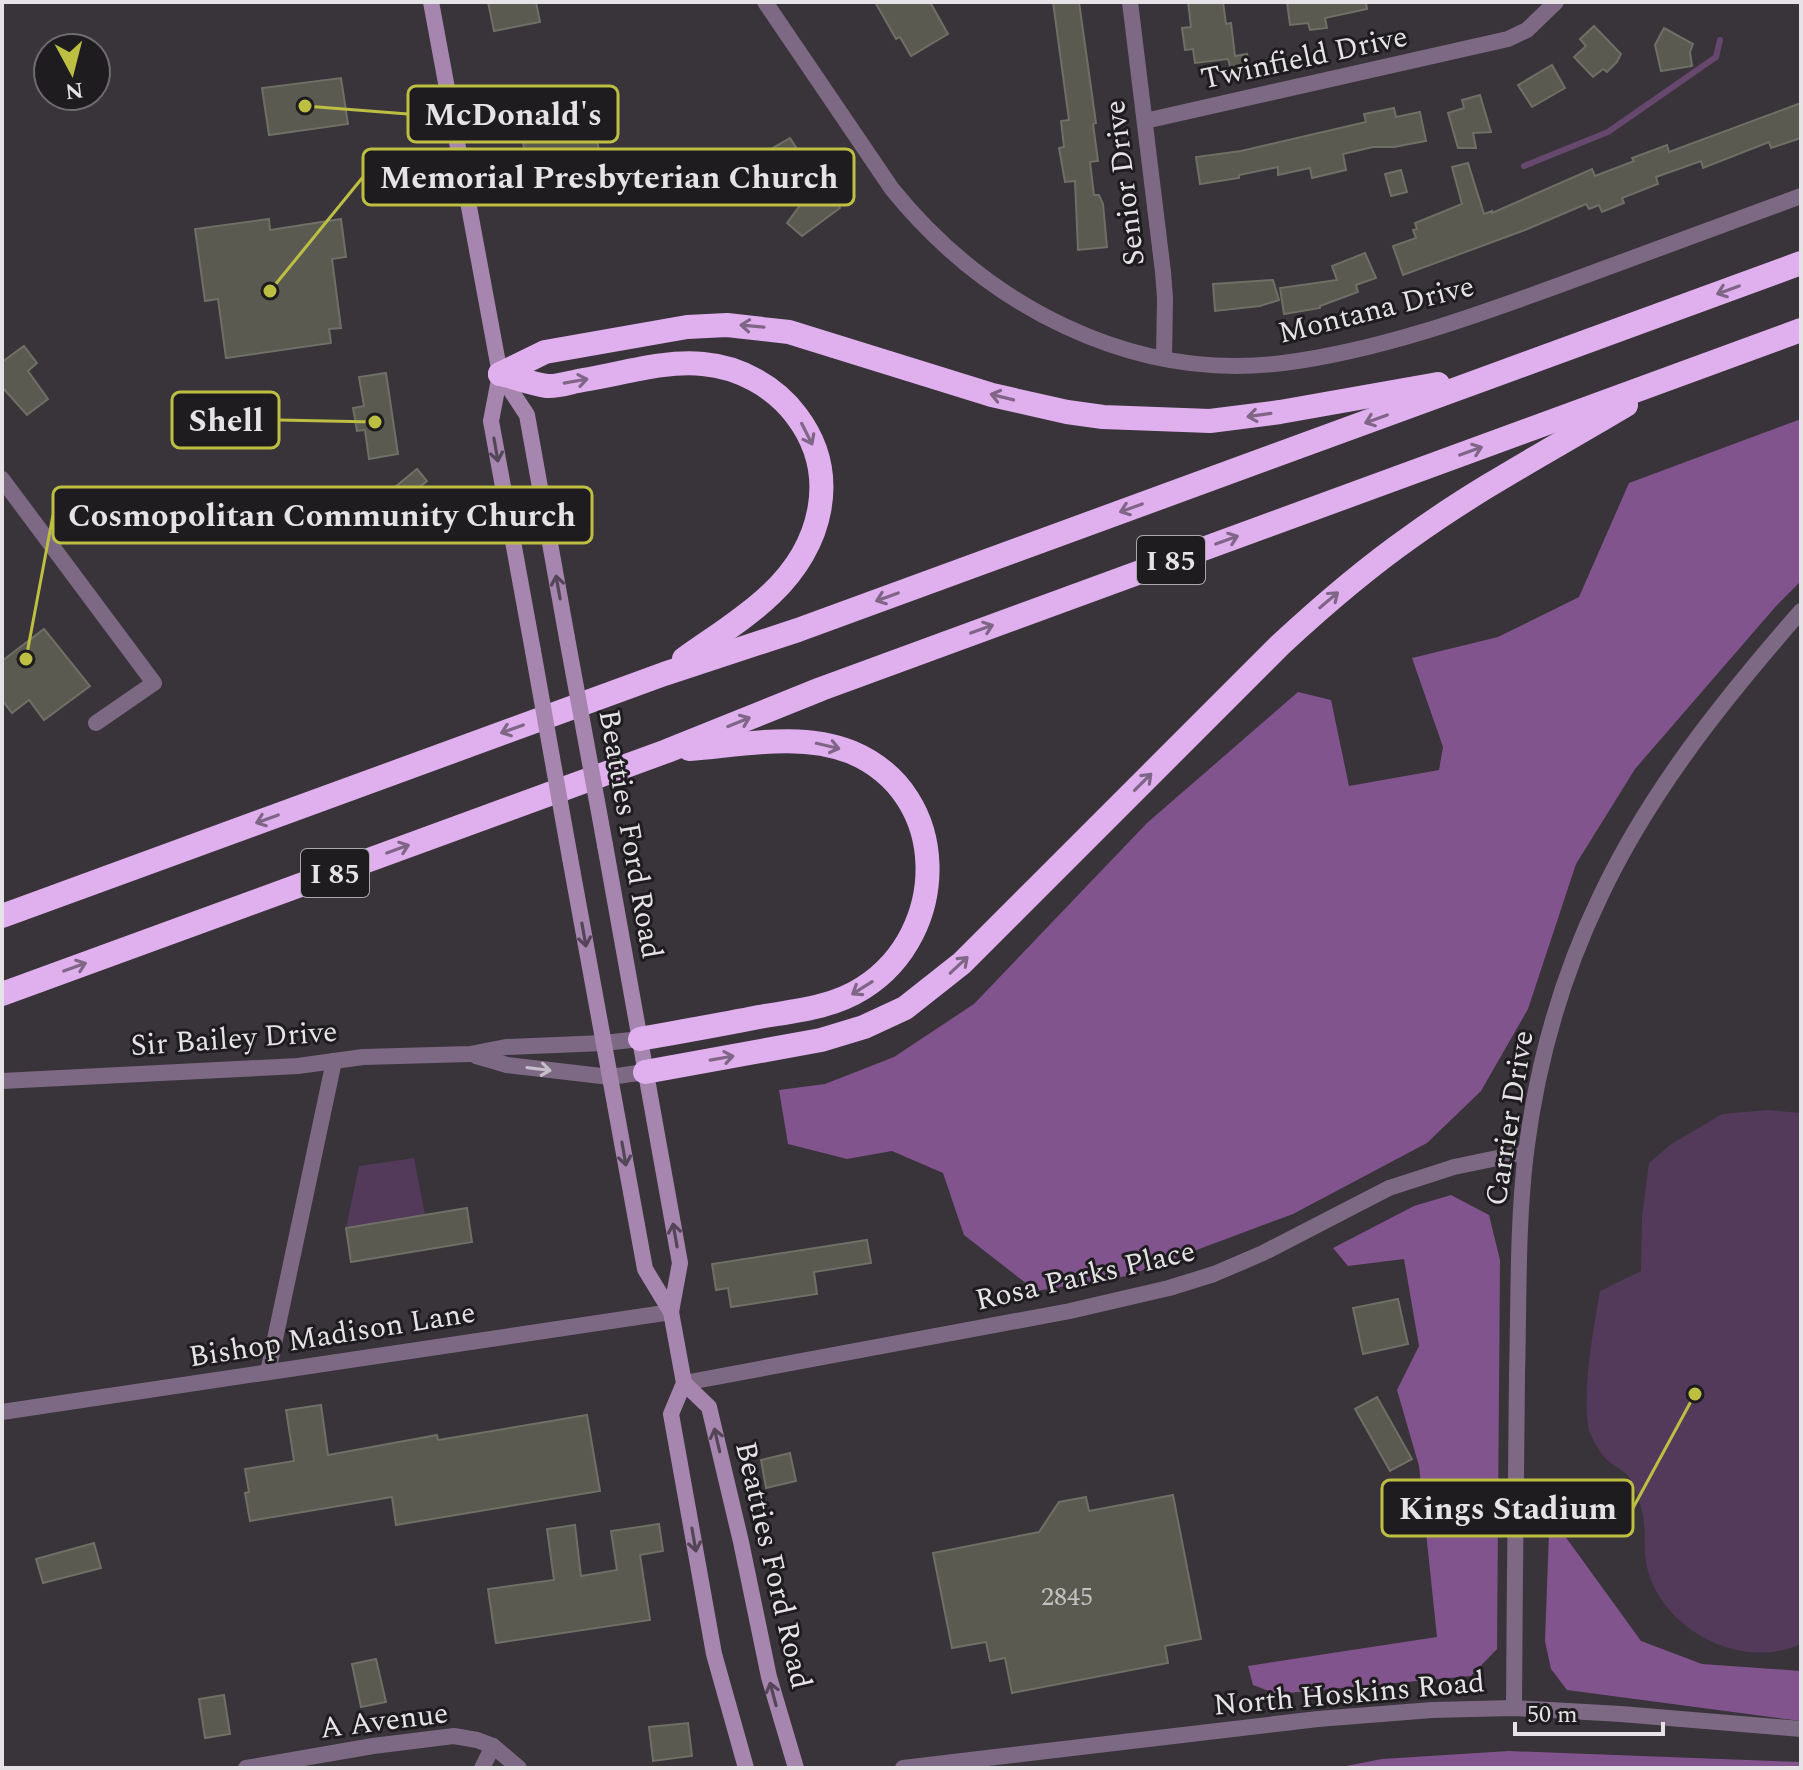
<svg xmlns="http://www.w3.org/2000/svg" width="1803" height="1770" font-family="Spectral,serif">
<rect width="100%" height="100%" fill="#39333a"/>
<g fill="#533a5a">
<path d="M1768,1110L1801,1113V1644C1742,1671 1665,1631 1648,1571C1642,1551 1647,1531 1642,1511C1640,1501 1636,1491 1632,1482C1627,1470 1613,1467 1605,1458C1599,1451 1589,1434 1588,1426C1583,1384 1593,1332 1600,1291L1641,1271L1642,1217L1649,1163L1670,1145L1722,1114Z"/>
<polygon points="414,1158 425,1215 346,1228 359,1166"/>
</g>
<g fill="#81548d">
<polygon points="1801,419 1801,581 1777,605 1635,769 1576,864 1528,1009 1481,1091 1427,1143 1293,1214 1127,1276 1036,1291 964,1235 943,1173 892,1151 847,1159 788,1144 779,1090 825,1084 894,1057 974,1004 1147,823 1298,692 1331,700 1349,786 1439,770 1443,747 1412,658 1498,637 1579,597 1629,483"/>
<polygon points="1451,1195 1489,1215 1500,1260 1497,1649 1471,1676 1277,1694 1253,1685 1248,1666 1437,1637 1419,1466 1397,1390 1419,1346 1404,1259 1348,1266 1333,1248 1414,1206"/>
<polygon points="1562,1532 1641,1641 1702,1664 1801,1671 1801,1721 1567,1690 1551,1669 1545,1641 1549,1533"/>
<polygon points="1509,1751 1801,1762 1801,1768 1336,1768 1382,1759"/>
</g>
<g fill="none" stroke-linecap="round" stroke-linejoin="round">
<polyline stroke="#66476e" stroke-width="6" points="1524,166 1608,132 1716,57 1720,40"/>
</g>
<g fill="#5a5a51" stroke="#6e6f65" stroke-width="2">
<polygon points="488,2 536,2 540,22 494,31"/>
<polygon points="875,2 930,2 948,34 911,56 900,37 896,39"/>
<polygon points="1053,2 1079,2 1096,123 1093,124 1098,161 1090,162 1094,195 1099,195 1103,204 1107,247 1078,250 1075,181 1065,182 1059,148 1064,147 1061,121 1069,120"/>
<polygon points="1188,2 1223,2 1226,24 1231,23 1235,56 1247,54 1250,69 1232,73 1228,59 1195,63 1193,49 1185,50 1182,28 1191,27"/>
<polygon points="1287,2 1366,2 1367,9 1325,18 1327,28 1310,30 1308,23 1290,25"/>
<polygon points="1594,26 1621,54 1617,62 1607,72 1603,69 1593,77 1574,57 1586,46 1580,39"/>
<polygon points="1664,28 1693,44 1690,52 1692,66 1661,71 1655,45"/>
<polygon points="1552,65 1565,88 1532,107 1518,85"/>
<polygon points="341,78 348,124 269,135 262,88"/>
<polygon points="1480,95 1491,132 1473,133 1476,148 1458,148 1448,113 1464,108 1462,100"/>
<polygon points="1801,103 1801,138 1771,148 1769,142 1703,168 1701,161 1656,177 1658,184 1622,198 1624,203 1602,212 1599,205 1589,209 1586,204 1525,230 1403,275 1393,246 1416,238 1413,230 1417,229 1415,223 1462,204 1452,167 1468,163 1484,214 1492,211 1492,213 1592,169 1595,176 1634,161 1632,158 1667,145 1669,152"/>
<polygon points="1394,108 1396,117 1420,112 1426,141 1394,147 1373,147 1343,154 1346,170 1312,178 1310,168 1278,175 1278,167 1239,175 1239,178 1200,184 1196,157 1241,151 1366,122 1364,114"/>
<polygon points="572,127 573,133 595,128 600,157 584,160 585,165 554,171 553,165 528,170 523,142 558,136 556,130"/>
<polygon points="790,138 803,158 779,176 762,182 757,180 750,161"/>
<polygon points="1401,170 1407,192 1391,196 1385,174"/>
<polygon points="825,188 834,194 840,208 802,236 787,223 804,200"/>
<polygon points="269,219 270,230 341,219 346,257 332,259 341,328 329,329 331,343 226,358 218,299 205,301 195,229"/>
<polygon points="1365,253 1376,278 1356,285 1358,292 1320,306 1320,308 1284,314 1280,288 1337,280 1332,266"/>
<polygon points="1273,280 1279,300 1260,306 1215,311 1213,284"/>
<polygon points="24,346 37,363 28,371 48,399 27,415 2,387 2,362"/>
<polygon points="386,373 398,454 369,459 365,430 357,431 353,408 364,406 359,377"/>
<polygon points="417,469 427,481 399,504 389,492"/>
<polygon points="44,629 90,686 44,720 29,700 12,713 2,700 2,661"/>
<polygon points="467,1208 472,1242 351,1262 346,1228"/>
<polygon points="867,1240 871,1263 814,1272 817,1294 731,1307 728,1288 716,1290 712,1264"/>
<polygon points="1398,1299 1408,1344 1363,1354 1353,1308"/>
<polygon points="1377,1397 1412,1459 1390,1471 1355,1409"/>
<polygon points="321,1405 328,1455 437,1435 438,1440 587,1415 600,1491 396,1525 392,1497 250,1521 245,1493 249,1492 245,1469 294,1461 286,1410"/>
<polygon points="790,1453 796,1481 766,1488 761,1460"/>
<polygon points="1173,1495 1201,1639 1165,1646 1168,1663 1012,1693 1005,1658 990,1661 986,1642 952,1648 933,1553 1039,1532 1059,1502 1086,1497 1089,1511"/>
<polygon points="659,1524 663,1551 640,1555 650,1620 496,1643 488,1589 554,1580 547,1529 575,1525 581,1576 617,1570 611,1531"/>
<polygon points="94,1543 101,1568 43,1583 36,1559"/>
<polygon points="376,1659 386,1702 361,1707 352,1664"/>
<polygon points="224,1695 230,1734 205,1738 199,1699"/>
<polygon points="688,1723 692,1756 653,1761 649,1727"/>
</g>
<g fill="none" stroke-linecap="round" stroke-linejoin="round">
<g stroke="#7d6983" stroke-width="16">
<polyline points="1130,2 1163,272 1165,298 1164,358"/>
<polyline points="1145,121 1508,39 1527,30 1556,2"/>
<polyline points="2,479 154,683 96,723"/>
<polyline points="476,1056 507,1065 610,1077 645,1072"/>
<polyline points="2,1081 298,1066 363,1057 470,1054 506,1047 604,1043 640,1039"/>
<polyline points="268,1372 334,1061"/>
<polyline points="2,1412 671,1312"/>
<polyline points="246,1768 373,1746 454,1736 477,1740 493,1746 519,1768"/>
<polyline points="482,1768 493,1746"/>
</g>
<g stroke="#7d6983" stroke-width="16">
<path d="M765,2L892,189C986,305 1131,382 1283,363C1377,351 1469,318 1557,286C1638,256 1720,226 1801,196"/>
<polyline points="684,1383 1070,1311 1169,1288 1214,1274 1263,1253 1389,1188 1454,1167 1526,1152"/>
<path d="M1514,1708C1515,1597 1515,1486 1517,1375C1519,1301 1517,1226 1526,1152C1537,1065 1562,976 1600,897C1650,791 1724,699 1801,611"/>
<polyline points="903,1768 1318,1719 1432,1710 1514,1708 1621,1714 1801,1729"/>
</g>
<g stroke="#a686ae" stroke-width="16">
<polyline points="431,2 500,374 491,421 533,651"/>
<polyline points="500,374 527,415 567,638"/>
<polyline points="605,845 680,1263 671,1312"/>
<polyline points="570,858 645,1269 671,1312 684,1383 671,1414 714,1654 746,1768"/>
<polyline points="684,1383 709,1407 741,1542 769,1677 796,1768"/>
</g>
<g stroke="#e0afee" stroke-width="24">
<polyline points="500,374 545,352 687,327 727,325 789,332 992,395 1067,412 1103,417 1210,421 1280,412 1438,384"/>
<path d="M500,374C515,377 531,384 547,386C558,387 571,382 583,380C621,374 664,360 703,364C739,367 774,386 796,415C841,474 822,546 771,594C745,619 713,638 684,659"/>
<polyline points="2,916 664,674 798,630 1801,263"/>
<polyline points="2,994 667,751 821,689 1801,330"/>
<path d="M640,1039C679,1032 719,1025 759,1017C794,1011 832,1008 863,988C950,933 952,794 851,752C801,732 742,745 689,749"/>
<path d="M645,1072L821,1040L864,1027L905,1008L962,963L1280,645C1322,606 1365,569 1412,536C1480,487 1554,448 1626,405"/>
</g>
<g stroke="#a686ae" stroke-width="16">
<polyline points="567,638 605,845"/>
<polyline points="533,651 570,858"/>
</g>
</g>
<defs><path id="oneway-shaft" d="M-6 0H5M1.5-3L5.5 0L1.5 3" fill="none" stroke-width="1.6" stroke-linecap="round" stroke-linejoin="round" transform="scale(2)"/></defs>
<g stroke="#7f6686">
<use href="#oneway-shaft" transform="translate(1728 290) rotate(160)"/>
<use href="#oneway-shaft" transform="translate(752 326) rotate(-175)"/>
<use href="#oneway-shaft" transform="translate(576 381) rotate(-10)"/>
<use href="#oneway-shaft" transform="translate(1002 397) rotate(-166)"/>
<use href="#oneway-shaft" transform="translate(1259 415) rotate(172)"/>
<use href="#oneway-shaft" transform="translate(1376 419) rotate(160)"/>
<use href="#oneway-shaft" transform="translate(807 434) rotate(63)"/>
<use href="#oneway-shaft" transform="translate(1471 451) rotate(-20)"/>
<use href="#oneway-shaft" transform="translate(1131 508) rotate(160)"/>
<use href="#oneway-shaft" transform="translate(1227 540) rotate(-20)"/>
<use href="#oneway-shaft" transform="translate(887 597) rotate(160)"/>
<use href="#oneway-shaft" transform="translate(1329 600) rotate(-40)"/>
<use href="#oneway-shaft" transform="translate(982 629) rotate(-20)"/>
<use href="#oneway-shaft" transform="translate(739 722) rotate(-22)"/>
<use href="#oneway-shaft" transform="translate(512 729) rotate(160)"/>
<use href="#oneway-shaft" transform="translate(828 746) rotate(13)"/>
<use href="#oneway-shaft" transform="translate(1143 782) rotate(-45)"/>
<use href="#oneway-shaft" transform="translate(267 819) rotate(160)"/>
<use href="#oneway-shaft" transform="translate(398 849) rotate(-20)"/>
<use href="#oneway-shaft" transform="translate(959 965) rotate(-43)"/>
<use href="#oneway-shaft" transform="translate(75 967) rotate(-20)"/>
<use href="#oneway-shaft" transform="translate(862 988) rotate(148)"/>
<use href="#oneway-shaft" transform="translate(722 1058) rotate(-10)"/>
</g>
<g stroke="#544658">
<use href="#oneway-shaft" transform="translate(496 450) rotate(80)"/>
<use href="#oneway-shaft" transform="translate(558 587) rotate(-100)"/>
<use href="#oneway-shaft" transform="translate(584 935) rotate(80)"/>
<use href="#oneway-shaft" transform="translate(624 1154) rotate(80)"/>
<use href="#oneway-shaft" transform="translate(675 1235) rotate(-100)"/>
<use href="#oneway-shaft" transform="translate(717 1440) rotate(-103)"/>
<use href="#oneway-shaft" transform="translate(694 1540) rotate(80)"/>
<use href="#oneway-shaft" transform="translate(773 1694) rotate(-105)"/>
</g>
<use stroke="#c6bec9" href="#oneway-shaft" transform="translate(539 1069) rotate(7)"/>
<g text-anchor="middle" stroke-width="6" stroke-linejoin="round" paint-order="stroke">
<g font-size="26" fill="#c3c1c2">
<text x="1067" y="1605">2845</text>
</g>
<g fill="#1e1c1f" stroke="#aaa7ab" stroke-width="2">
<rect x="1137" y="536" width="68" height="48" rx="6"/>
<rect x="301" y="849" width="68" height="48" rx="6"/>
</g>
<g font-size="28" font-weight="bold" fill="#e6e3e7">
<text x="1171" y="570">I 85</text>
<text x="335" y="883">I 85</text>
</g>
<g font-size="30" fill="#e6e3e7" stroke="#1e1c1f">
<text transform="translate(1304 57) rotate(-12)" y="10">Twinfield Drive</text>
<text transform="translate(1124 183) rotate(-97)" y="10">Senior Drive</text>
<text transform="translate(1376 309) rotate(-14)" y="10">Montana Drive</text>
<text transform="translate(631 834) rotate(80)" y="10">Beatties Ford Road</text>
<text transform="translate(234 1038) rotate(-4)" y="10">Sir Bailey Drive</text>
<text transform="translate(1509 1118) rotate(-81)" y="10">Carrier Drive</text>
<text transform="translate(1085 1275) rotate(-13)" y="10">Rosa Parks Place</text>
<text transform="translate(332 1334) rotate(-9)" y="10">Bishop Madison Lane</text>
<text transform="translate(774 1565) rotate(77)" y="10">Beatties Ford Road</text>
<text transform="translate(1349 1693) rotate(-5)" y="10">North Hoskins Road</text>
<text transform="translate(384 1720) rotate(-7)" y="10">A Avenue</text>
</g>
</g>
<path fill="none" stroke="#bdbf43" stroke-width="3" d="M305 106L408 114M270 291L363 177M375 422L279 420M26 659L53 515M1695 1394L1633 1508"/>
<g fill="#bdbf43" stroke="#1e1c1f" stroke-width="3">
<circle cx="305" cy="106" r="8"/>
<circle cx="270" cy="291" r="8"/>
<circle cx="375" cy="422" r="8"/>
<circle cx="26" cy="659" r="8"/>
<circle cx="1695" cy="1394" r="8"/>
</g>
<g fill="#1e1c1f" stroke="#bdbf43" stroke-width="3">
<rect x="408" y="86" width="210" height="56" rx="8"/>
<rect x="363" y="149" width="491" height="56" rx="8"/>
<rect x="172" y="392" width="107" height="56" rx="8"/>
<rect x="53" y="487" width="539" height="56" rx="8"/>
<rect x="1382" y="1480" width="251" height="56" rx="8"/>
</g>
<g font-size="32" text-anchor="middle" font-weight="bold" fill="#e6e3e7">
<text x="513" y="125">McDonald's</text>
<text x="609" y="188">Memorial Presbyterian Church</text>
<text x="226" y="431">Shell</text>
<text x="322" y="526">Cosmopolitan Community Church</text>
<text x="1508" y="1519">Kings Stadium</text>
</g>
<rect width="1803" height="1770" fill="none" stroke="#e6e3e7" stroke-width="8"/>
<g transform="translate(72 72) rotate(173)"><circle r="38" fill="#1e1c1f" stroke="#6e6c6f" stroke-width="2"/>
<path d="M0-6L14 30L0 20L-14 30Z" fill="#bdbf43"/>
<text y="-12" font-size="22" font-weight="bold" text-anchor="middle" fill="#e6e3e7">N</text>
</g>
<path d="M1515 1722v12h148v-12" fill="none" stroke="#e6e3e7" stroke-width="4"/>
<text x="1527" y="1722" font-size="24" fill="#e6e3e7" stroke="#1e1c1f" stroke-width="6" paint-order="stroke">50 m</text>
</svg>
